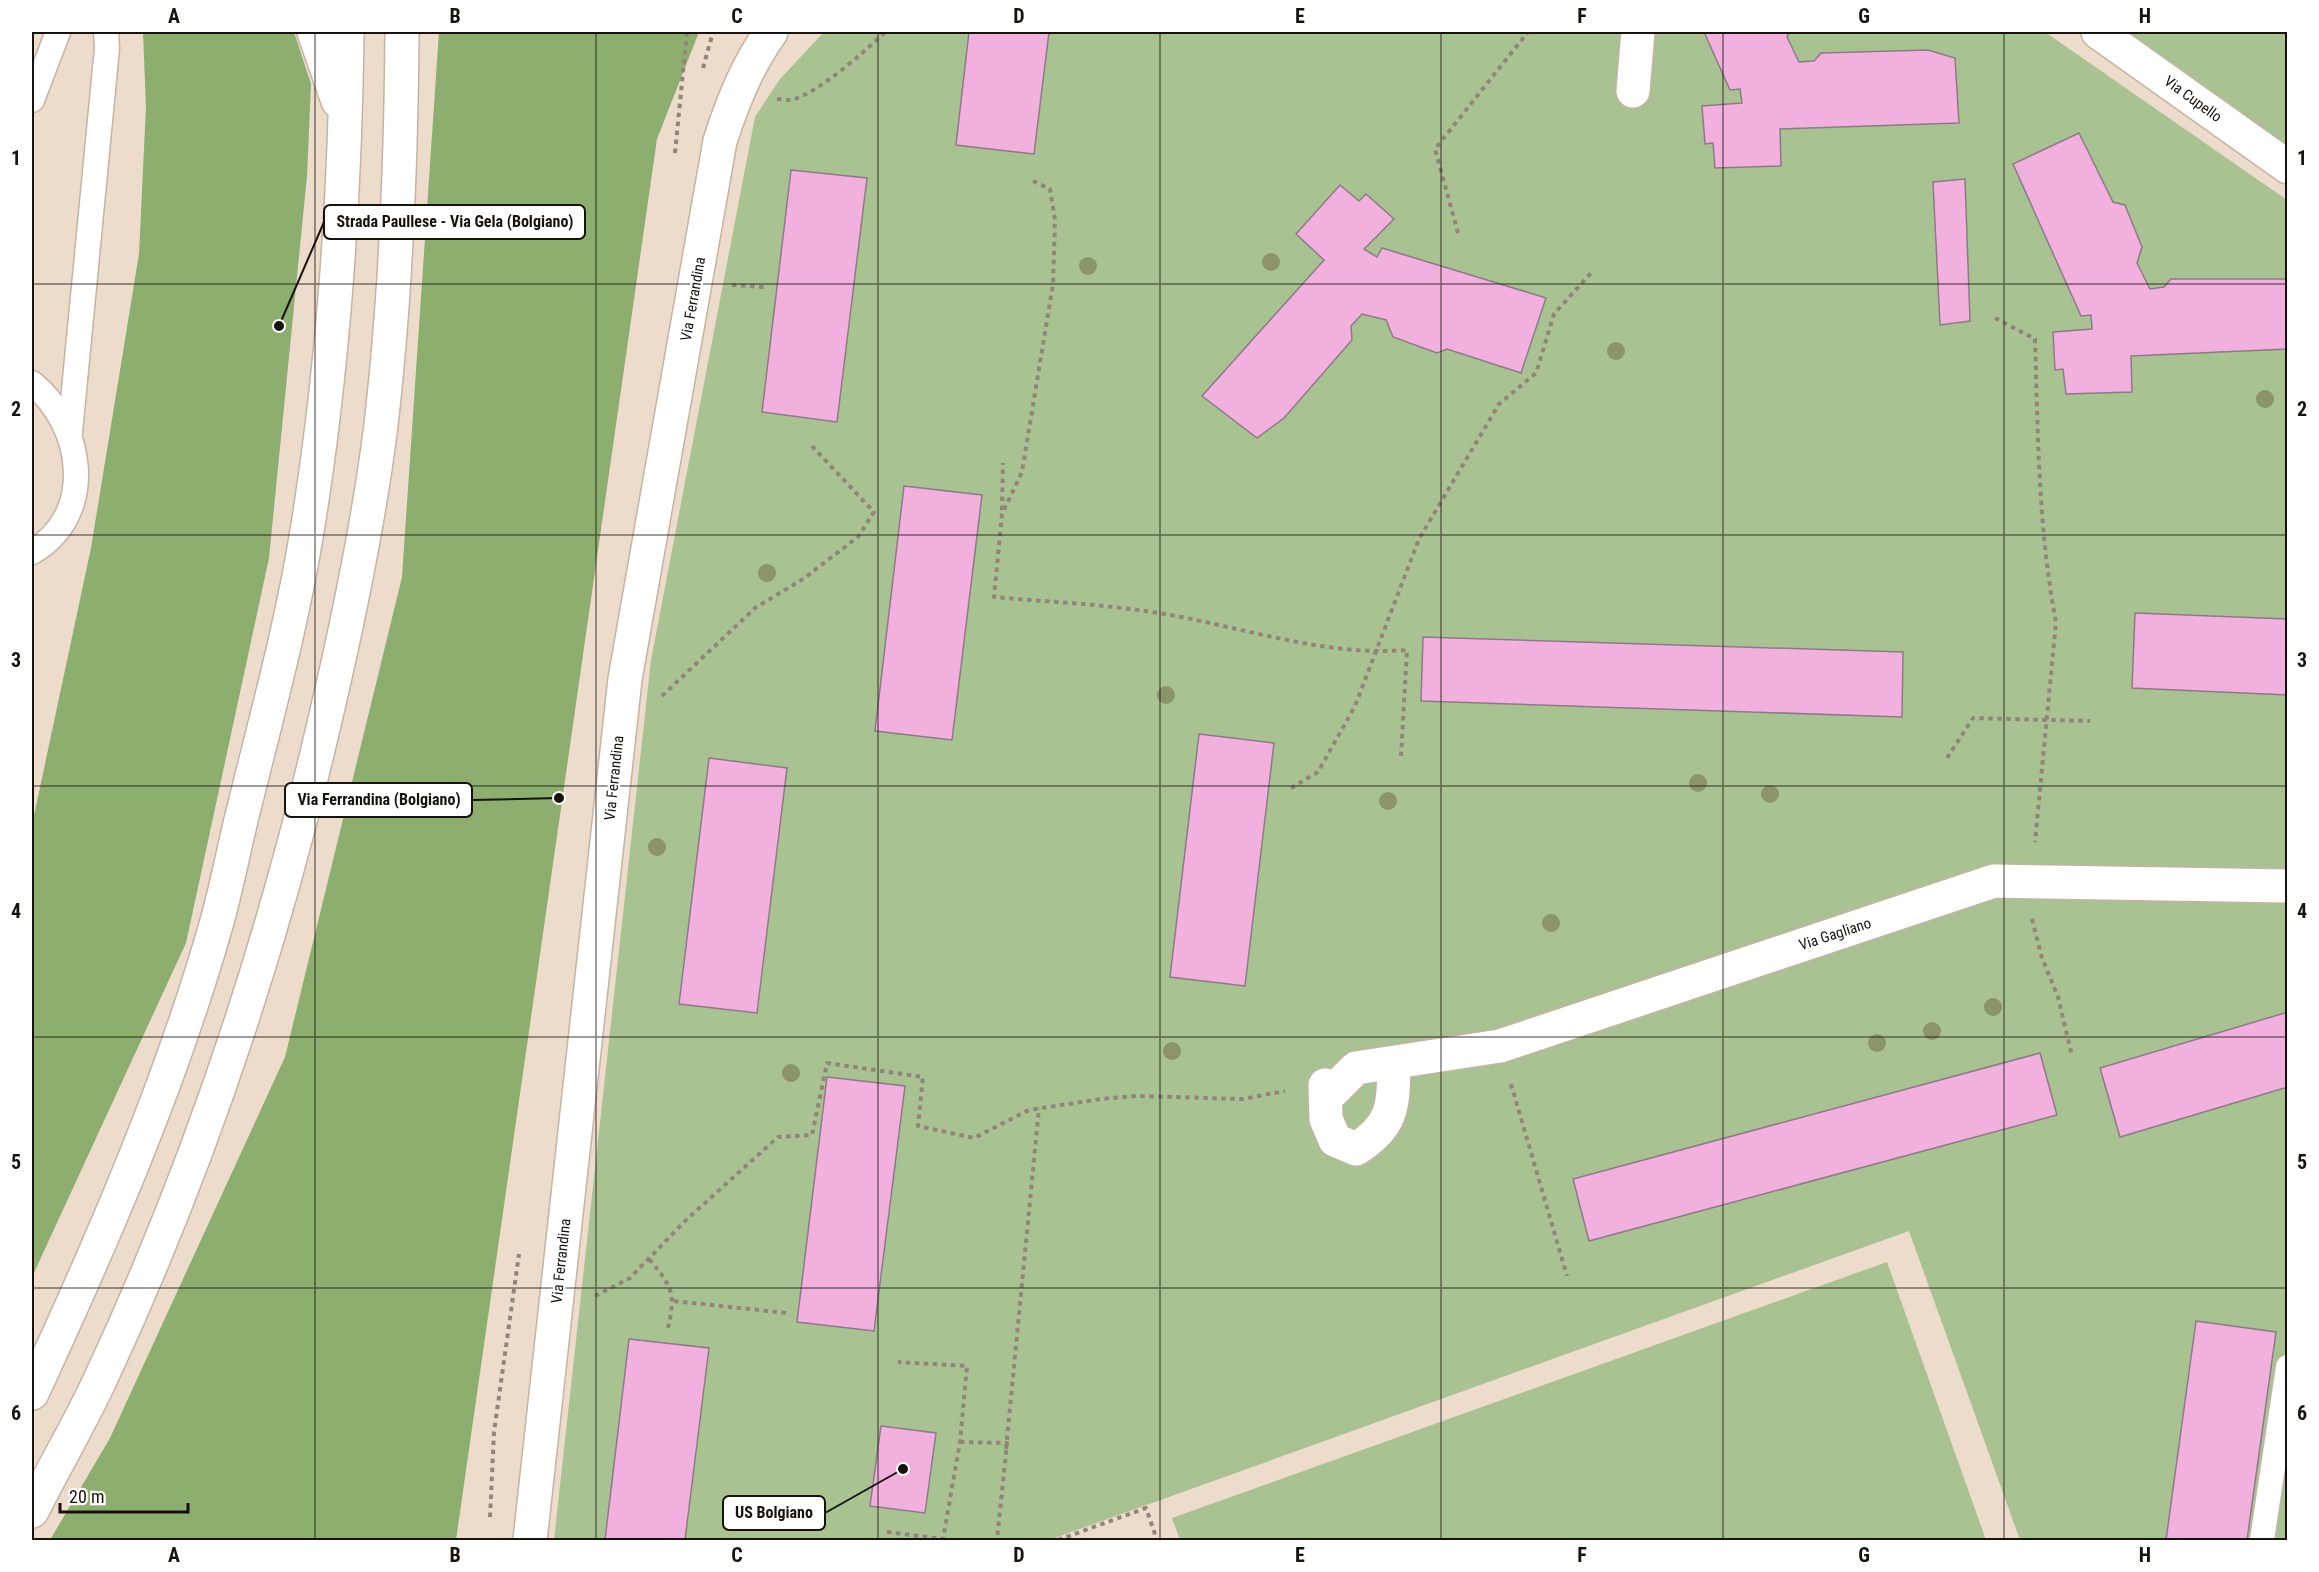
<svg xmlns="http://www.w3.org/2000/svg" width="2319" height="1572" font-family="'Roboto Condensed',sans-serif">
<rect width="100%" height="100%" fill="#eddbcc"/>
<g fill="#a8c391">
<polygon points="824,32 2045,32 2287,200 2287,1540 2020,1540 1909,1231 1049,1540 554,1540 651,660 755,117 780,79"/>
<polygon points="2104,32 2287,32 2287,155"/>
<polygon points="1887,1262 1986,1540 1180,1540 1172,1518"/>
</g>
<g fill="#8cae6e">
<polygon points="143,32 294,32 311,84 307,176 269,558 186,943 32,1277 32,825 91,548 139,254 146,107"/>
<polygon points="439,32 699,32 657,139 456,1540 50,1540 110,1438 285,1057 402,577"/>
</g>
<g fill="#f1b0dd" stroke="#8d7b87" stroke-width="1.5">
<polygon points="969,32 1049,32 1034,154 956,145"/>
<polygon points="1704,32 1789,32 1787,37 1799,62 1814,61 1821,53 1928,50 1955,58 1959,123 1780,129 1781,166 1715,168 1713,143 1705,144 1702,106 1742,103 1740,89 1730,90"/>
<polygon points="2079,133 2113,202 2125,205 2142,247 2137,263 2150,289 2164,287 2171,279 2288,279 2288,349 2131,356 2132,392 2066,394 2063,369 2055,370 2053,332 2092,329 2091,315 2081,316 2013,164"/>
<polygon points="791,170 867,178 837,422 762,412"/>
<polygon points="1965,179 1970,321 1940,325 1933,182"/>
<polygon points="1340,185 1359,201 1366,194 1394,219 1364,249 1377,257 1382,248 1546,298 1521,373 1447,349 1437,353 1393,337 1386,320 1362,314 1351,326 1352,340 1284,418 1257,438 1202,396 1324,260 1296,234"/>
<polygon points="904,486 982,495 952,740 875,731"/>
<polygon points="2135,613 2288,619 2288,695 2132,688"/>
<polygon points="1423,637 1903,652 1902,717 1421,701"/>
<polygon points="1199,734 1274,743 1245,986 1170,977"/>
<polygon points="709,758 787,768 757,1013 679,1004"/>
<polygon points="2288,1012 2288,1087 2120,1137 2100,1068"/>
<polygon points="2040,1053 2057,1115 1589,1241 1573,1179"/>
<polygon points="827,1077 905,1086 874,1331 797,1322"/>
<polygon points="2196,1321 2276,1332 2247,1540 2166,1540"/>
<polygon points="629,1339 709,1348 685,1540 605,1540"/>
<polygon points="881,1426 936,1433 925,1513 870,1506"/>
</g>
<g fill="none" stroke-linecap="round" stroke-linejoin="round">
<g stroke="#c5b3a4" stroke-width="27">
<g id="lane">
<polyline points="32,100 58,32"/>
<path d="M32,383C84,425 97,515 32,552"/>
<polyline points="70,432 107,48 106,32"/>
<polyline points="2262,1540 2288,1367"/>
</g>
</g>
<g stroke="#c5b3a4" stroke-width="36">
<g id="street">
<polyline points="2098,32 2288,167"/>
<polyline points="1633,91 1638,32"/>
<path d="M1394,1064C1393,1106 1394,1125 1356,1149L1335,1140L1326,1119L1325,1085L1332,1092L1356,1068L1500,1046L1994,881L2288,886"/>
<path d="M530,1540L625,679L720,141C733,101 747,66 771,32"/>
</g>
</g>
<g stroke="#c5b3a4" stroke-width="36">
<g id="primary">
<polyline points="314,32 338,101"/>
<path d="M32,1393C102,1242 170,1086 216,925C227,887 234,847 244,808C267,715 293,621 308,525C334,363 345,196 347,32"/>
<path d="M32,1511C54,1467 79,1425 100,1380C201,1164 275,939 328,707C349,617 368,525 380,433C396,300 401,166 402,32"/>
</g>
</g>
<g stroke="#91857a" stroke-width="4" stroke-dasharray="4.5 4.5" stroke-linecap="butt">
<polyline points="703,68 713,32"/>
<path d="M777,99C783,99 790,101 795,99C824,88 863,53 885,32"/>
<polyline points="675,153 687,32"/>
<path d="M1033,181L1050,189L1055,220L1053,284L1022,472L1002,514L994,597C1048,602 1104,604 1158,613C1241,626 1323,657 1407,650L1401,756"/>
<polyline points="1458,233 1435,149 1528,32"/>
<polyline points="732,285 765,287"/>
<path d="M1995,318L2035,339C2038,432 2038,529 2056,622L2035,842"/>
<polyline points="1002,510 1003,463"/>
<polyline points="662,696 755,608 803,579 858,537 874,512 809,443"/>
<polyline points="1947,758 1973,718 2090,721"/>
<polyline points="1291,788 1318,772 1355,706 1419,539 1499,404 1536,373 1554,314 1591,273"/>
<polyline points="2032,919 2042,958 2058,997 2072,1056"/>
<polyline points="1511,1084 1567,1276"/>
<path d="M649,1259C674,1289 676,1294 667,1332"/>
<polyline points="595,1296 630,1278 685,1221 778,1137 812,1135 827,1063 923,1077 918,1126 974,1138 1029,1110 1101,1099 1137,1096 1243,1099 1285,1091"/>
<polyline points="674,1301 787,1313"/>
<polyline points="960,1442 1007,1443 997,1540"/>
<polyline points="1006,1449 1039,1108"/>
<polyline points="490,1517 494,1432 519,1254"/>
<polyline points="887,1532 943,1539 960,1442 967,1366 898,1362"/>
<polyline points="1058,1540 1146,1508 1157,1540"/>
</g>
<use href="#lane" stroke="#fff" stroke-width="24"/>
<use href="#street" stroke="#fff" stroke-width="33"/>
<use href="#primary" stroke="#fff" stroke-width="33"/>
</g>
<g fill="#8b9569">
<circle cx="1271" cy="262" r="9"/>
<circle cx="1088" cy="266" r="9"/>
<circle cx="1616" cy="351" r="9"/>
<circle cx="2265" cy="399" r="9"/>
<circle cx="767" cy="573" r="9"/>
<circle cx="1166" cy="695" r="9"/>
<circle cx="1698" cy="783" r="9"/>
<circle cx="1770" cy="794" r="9"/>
<circle cx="1388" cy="801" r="9"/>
<circle cx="657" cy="847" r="9"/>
<circle cx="1551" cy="923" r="9"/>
<circle cx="1993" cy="1007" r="9"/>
<circle cx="1932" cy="1031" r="9"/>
<circle cx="1877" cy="1043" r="9"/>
<circle cx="1172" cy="1051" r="9"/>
<circle cx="791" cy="1073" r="9"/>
</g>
<path fill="none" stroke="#18120d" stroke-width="1.5" stroke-opacity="0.55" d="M315,32V1540M596,32V1540M878,32V1540M1160,32V1540M1441,32V1540M1723,32V1540M2004,32V1540M32,284H2288M32,535H2288M32,786H2288M32,1037H2288M32,1288H2288"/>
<g text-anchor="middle" stroke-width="4.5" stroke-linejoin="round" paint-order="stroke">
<g font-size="15" fill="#18120d" stroke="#fff">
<text transform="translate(2193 99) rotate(36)" y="5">Via Cupello</text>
<text transform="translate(693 299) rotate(-80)" y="5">Via Ferrandina</text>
<text transform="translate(614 778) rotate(-84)" y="5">Via Ferrandina</text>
<text transform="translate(1835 934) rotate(-18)" y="5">Via Gagliano</text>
<text transform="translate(561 1261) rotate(-84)" y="5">Via Ferrandina</text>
</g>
</g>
<path fill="none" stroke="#18120d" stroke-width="2" d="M279 326L324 222M559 798L472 800M903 1469L825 1513"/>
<g fill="#18120d" stroke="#fff" stroke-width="2">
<circle cx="279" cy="326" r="6"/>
<circle cx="559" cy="798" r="6"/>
<circle cx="903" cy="1469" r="6"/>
</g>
<g fill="#fff" stroke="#18120d" stroke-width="2">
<rect x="324" y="205" width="261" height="34" rx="6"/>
<rect x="285" y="783" width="187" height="34" rx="6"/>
<rect x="723" y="1496" width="102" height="34" rx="6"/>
</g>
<g font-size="16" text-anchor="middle" font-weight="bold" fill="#18120d">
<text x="455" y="227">Strada Paullese - Via Gela (Bolgiano)</text>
<text x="379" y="805">Via Ferrandina (Bolgiano)</text>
<text x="774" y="1518">US Bolgiano</text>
</g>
<rect width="2319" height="1572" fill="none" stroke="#ffffff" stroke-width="66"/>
<path d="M60 1503v9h128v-9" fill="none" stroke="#18120d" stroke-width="3"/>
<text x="69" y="1503" font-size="18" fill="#18120d" stroke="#ffffff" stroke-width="4.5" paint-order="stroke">20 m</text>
<rect x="33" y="33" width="2253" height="1506" fill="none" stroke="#18120d" stroke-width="2"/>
<g font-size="20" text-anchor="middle" font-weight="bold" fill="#18120d">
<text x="174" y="23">A</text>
<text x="455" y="23">B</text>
<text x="737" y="23">C</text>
<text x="1019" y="23">D</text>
<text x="1300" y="23">E</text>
<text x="1582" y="23">F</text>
<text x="1864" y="23">G</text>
<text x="2145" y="23">H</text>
<text x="16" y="165">1</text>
<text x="2302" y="165">1</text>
<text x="16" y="416">2</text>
<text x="2302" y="416">2</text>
<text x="16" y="667">3</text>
<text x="2302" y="667">3</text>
<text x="16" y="918">4</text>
<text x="2302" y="918">4</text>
<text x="16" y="1169">5</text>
<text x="2302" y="1169">5</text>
<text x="16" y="1420">6</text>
<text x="2302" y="1420">6</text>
<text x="174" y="1562">A</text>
<text x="455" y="1562">B</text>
<text x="737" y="1562">C</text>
<text x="1019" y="1562">D</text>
<text x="1300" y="1562">E</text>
<text x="1582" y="1562">F</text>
<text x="1864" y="1562">G</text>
<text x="2145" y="1562">H</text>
</g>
</svg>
